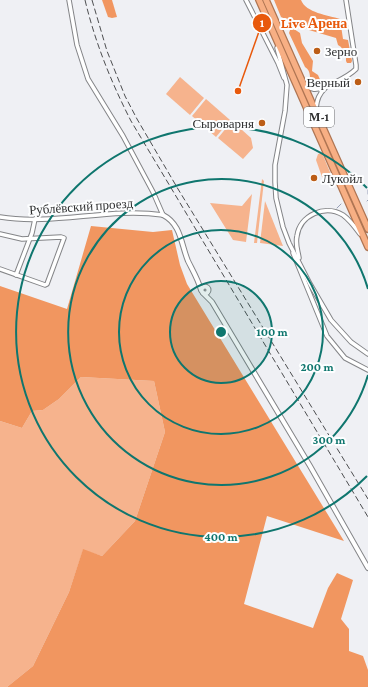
<svg xmlns="http://www.w3.org/2000/svg" width="368" height="687" font-family="'Crimson Pro',serif">
<rect width="100%" height="100%" fill="#eff0f4"/>
<g fill="#f6b38d">
<polygon points="180,77 204,98 190,115 166,94"/>
<polygon points="206,99 230,120 216,137 192,116"/>
<polygon points="232,121 251,138 253,148 243,159 218,138"/>
<polygon points="322,153 332,177 332,179 328,179 322,177 316,160 318,154"/>
<polygon points="262,179 264,181 257,243 254,243"/>
<polygon points="252,194 246,242 233,240 210,203 242,206"/>
<polygon points="265,201 283,246 260,243"/>
<polygon points="81,377 154,381 165,432 135,521 102,556 83,550 69,592 33,666 7,687 0,687 0,421 22,428 32,411 43,410 59,399"/>
</g>
<g fill="#f19660">
<polygon points="102,0 112,0 117,17 112,18 108,17"/>
<path d="M274,0H301C306,13 328,15 340,19L343,39L348,40L352,61L351,63H347L346,61V58L341,54L343,51L341,47L338,45L336,38L309,30L281,17Z"/>
<path d="M291,27L300,33L302,43L313,61L312,71L318,75L322,84L320,87L314,88L311,86C309,79 312,71 305,67L289,33Z"/>
<polygon points="91,226 153,232 172,230 180,265 187,284 344,541 267,516 244,604 313,628 328,588 337,573 353,580 341,619 349,629 349,651 363,656 368,670 368,687 7,687 33,666 69,592 83,549 102,556 135,521 165,432 154,381 81,377 59,399 43,410 32,411 22,428 0,421 0,286 67,309"/>
</g>
<g fill="none" stroke-linecap="round" stroke-linejoin="round">
<g stroke="#969fb8" stroke-width="1">
<polyline points="368,190 368,194"/>
<polyline points="367,201 368,200"/>
<polyline points="337,208 341,204"/>
</g>
<g stroke="#848588" stroke-width="5.5">
<g id="minor">
<polyline points="69,0 77,45 88,79 123,136 153,192 163,215"/>
<polyline points="246,0 278,63 284,78"/>
<polyline points="277,48 287,85 285,111 275,165 275,182 276,198 283,227 289,243 310,284 331,320 351,342 368,354"/>
<path d="M304,85C307,86 310,89 313,89C322,91 349,76 356,69V65L346,0"/>
<path d="M316,109C317,99 319,94 326,87"/>
<path d="M0,217C54,226 109,207 163,215"/>
<polyline points="0,234 22,239 61,237 64,238 47,284 45,285 0,269"/>
<polyline points="293,253 327,336 345,358 368,370"/>
<path d="M299,258C298,251 295,244 297,236C300,215 325,204 343,215C350,220 355,227 360,234"/>
<polyline points="16,275 32,233 35,219"/>
</g>
</g>
<g stroke="#848588" stroke-width="6">
<g id="tertiary">
<path d="M163,215C181,224 181,244 188,261C193,271 198,279 201,290"/>
<circle cx="205" cy="290" r="3.5"/>
<polyline points="203,293 212,302 310,466 368,568"/>
</g>
</g>
<g stroke="#af7553" stroke-width="8">
<g id="trunk">
<polyline points="259,0 368,247"/>
<polyline points="266,0 368,229"/>
</g>
</g>
<use href="#minor" stroke="#fff" stroke-width="3.5"/>
<use href="#tertiary" stroke="#fff" stroke-width="4"/>
<use href="#trunk" stroke="#f7af84" stroke-width="5.5"/>
<g stroke="#4c4d4f" stroke-width="1" stroke-dasharray="6 3" stroke-linecap="butt">
<path d="M85,0C95,42 111,82 131,121L368,517"/>
<polyline points="92,0 107,51 125,96 137,119 178,189 368,499"/>
</g>
</g>
<circle cx="221" cy="332" r="51" fill="#0f766e" fill-opacity=".12"/>
<g fill="none" stroke="#0f766e" stroke-width="2">
<circle cx="221" cy="332" r="51"/>
<circle cx="221" cy="332" r="102"/>
<path d="M368 375A153 153 0 1 1 368 289"/>
<path d="M367 476A205 205 0 1 1 367 188"/>
</g>
<g fill="#bc5d16" stroke="#fdfeff" stroke-width="1.5">
<circle cx="317" cy="51" r="4"/>
<circle cx="358" cy="82" r="4"/>
<circle cx="262" cy="123" r="4"/>
<circle cx="314" cy="178" r="4"/>
</g>
<g text-anchor="middle" stroke-width="4" stroke-linejoin="round" paint-order="stroke">
<rect fill="#fdfeff" stroke="#6c6d6e" stroke-width="1" x="304" y="107" width="30" height="20" rx="3"/>
<g font-size="12" font-weight="bold" fill="#2e2f30">
<text x="319" y="121">М-1</text>
</g>
<g font-size="13" fill="#2e2f30" stroke="#fdfeff" text-anchor="start">
<text x="325" y="56">Зерно</text>
<text x="350" y="87" text-anchor="end">Верный</text>
<text x="254" y="128" text-anchor="end">Сыроварня</text>
<text x="322" y="183">Лукойл</text>
</g>
<g font-size="13" fill="#2e2f30" stroke="#fdfeff">
<text transform="translate(81 206) rotate(-4)" y="5">Рублёвский проезд</text>
</g>
</g>
<circle cx="221" cy="332" r="6" fill="#0f766e" stroke="#fdfeff" stroke-width="2"/>
<g font-size="12" text-anchor="middle" font-weight="bold" fill="#0f766e" stroke="#fdfeff" stroke-width="4" stroke-linejoin="round" paint-order="stroke">
<text x="272" y="336">100 m</text>
<text x="317" y="371">200 m</text>
<text x="329" y="444">300 m</text>
<text x="221" y="541">400 m</text>
</g>
<path fill="none" stroke="#e8590c" stroke-width="1.5" d="M238 91L262 23"/>
<g fill="#e8590c" stroke="#fdfeff" stroke-width="1.5">
<circle cx="238" cy="91" r="4"/>
<circle cx="262" cy="23" r="10"/>
</g>
<g font-size="12" text-anchor="middle" font-weight="bold" fill="#fff">
<text x="262" y="27">1</text>
</g>
<g font-size="14" text-anchor="middle" font-weight="bold" fill="#e8590c" stroke="#fdfeff" stroke-width="4" stroke-linejoin="round" paint-order="stroke">
<text x="314" y="28">Live Арена</text>
</g>
</svg>
